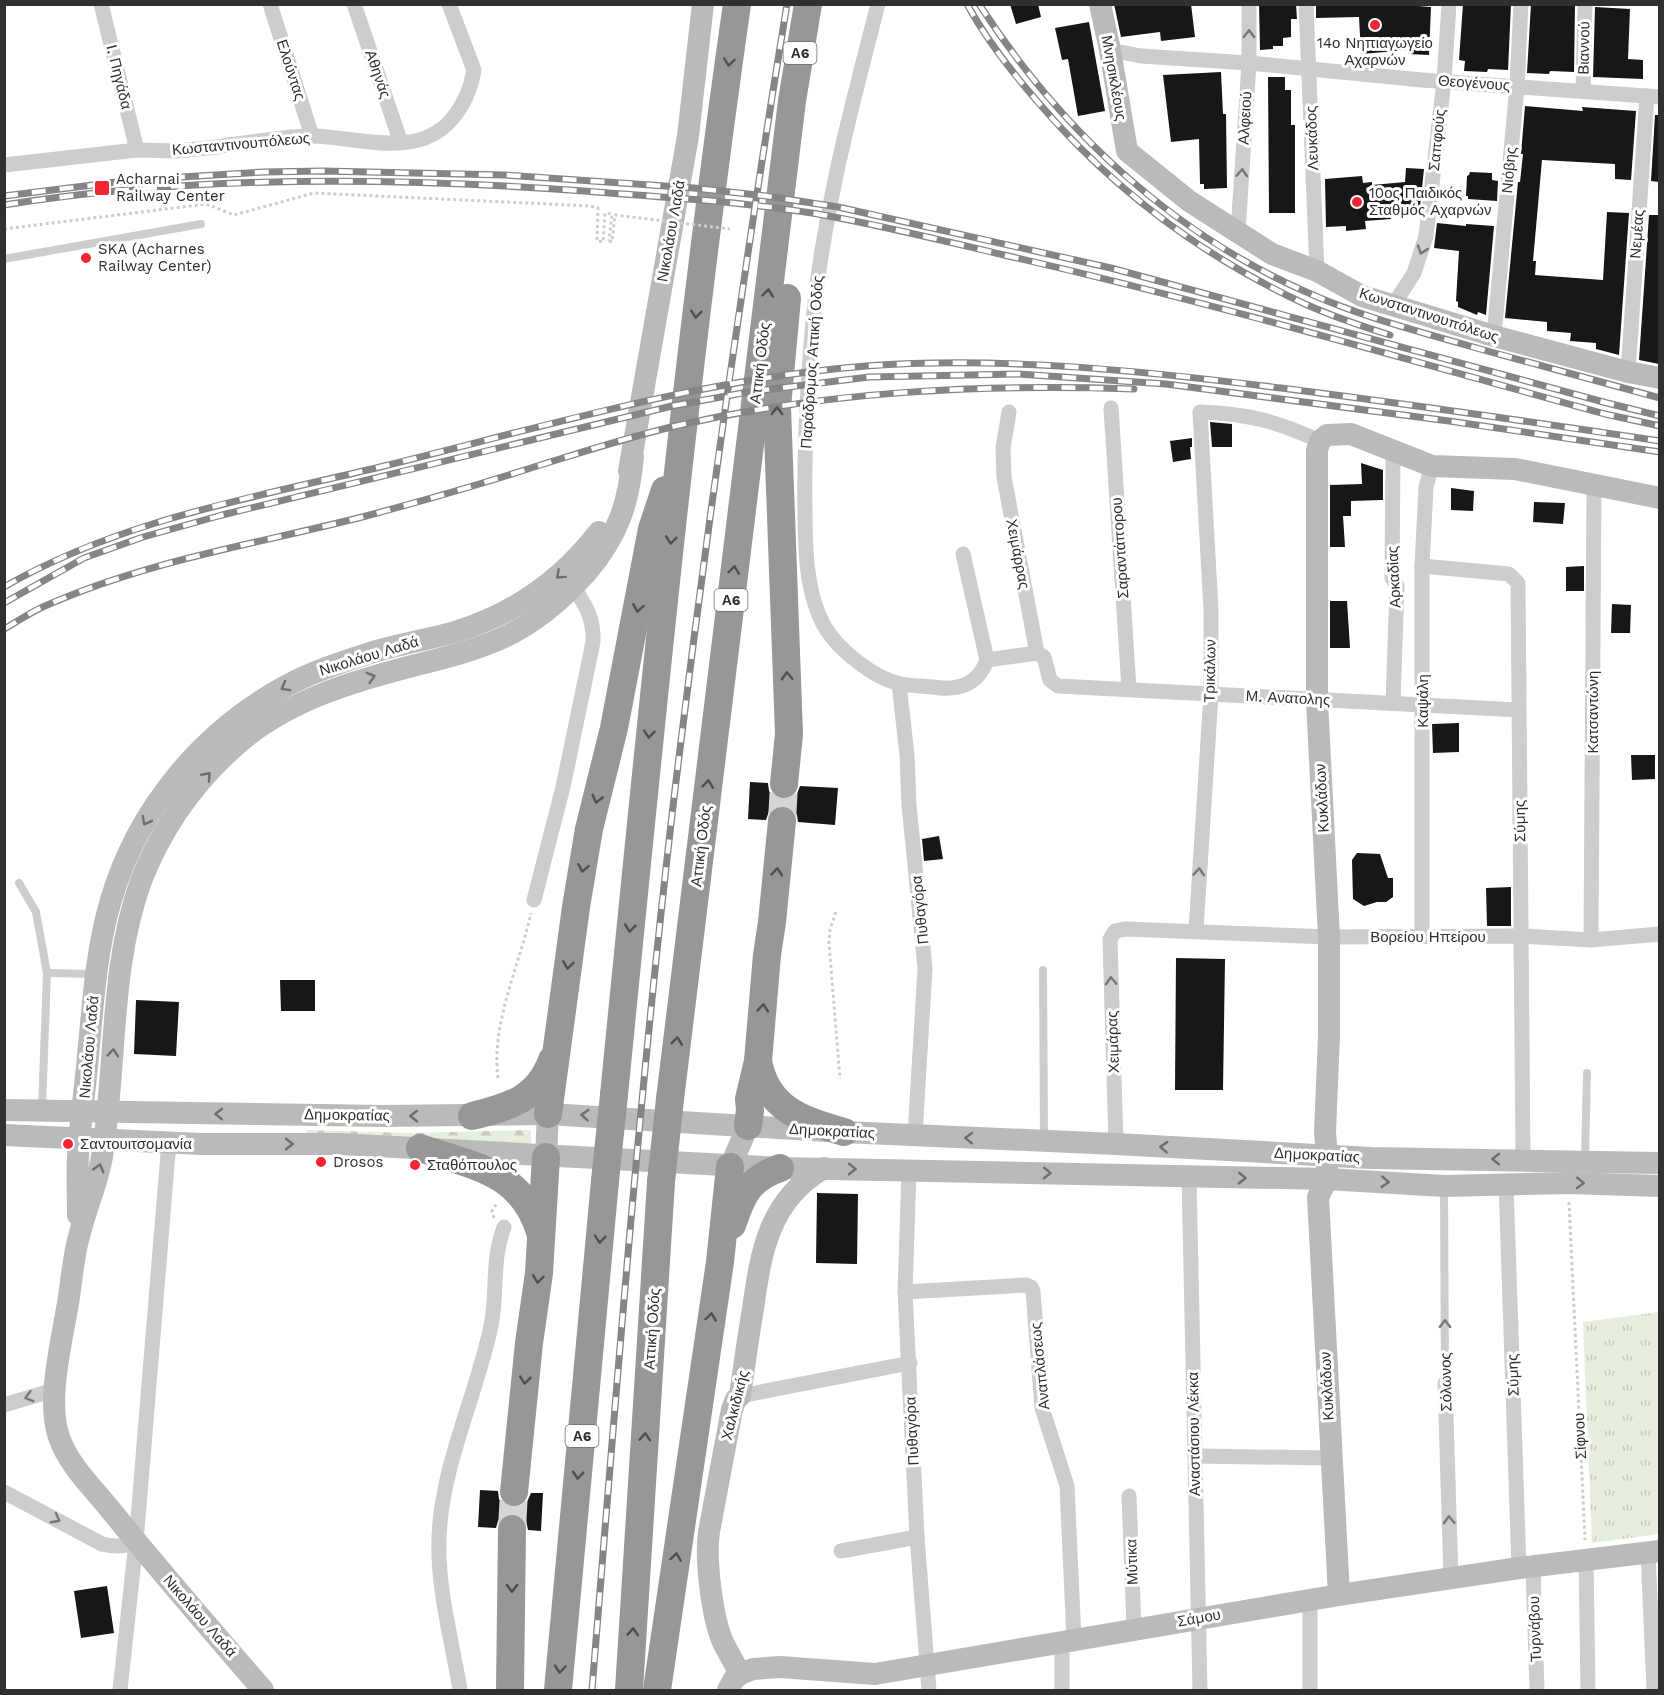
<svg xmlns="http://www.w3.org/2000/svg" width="1664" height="1695" font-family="'Work Sans',sans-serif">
<defs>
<pattern id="forest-firs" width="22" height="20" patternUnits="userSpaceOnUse" patternTransform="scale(1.5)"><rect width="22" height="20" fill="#e6eedd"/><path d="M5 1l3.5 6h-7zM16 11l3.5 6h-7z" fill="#c6ccbe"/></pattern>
<pattern id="park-tufts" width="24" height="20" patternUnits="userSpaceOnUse" patternTransform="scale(1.5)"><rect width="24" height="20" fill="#e6eedd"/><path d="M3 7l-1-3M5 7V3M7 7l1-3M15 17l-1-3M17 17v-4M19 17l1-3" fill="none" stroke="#c6ccbe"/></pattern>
</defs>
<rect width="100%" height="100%" fill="#fff"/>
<polygon fill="url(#forest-firs)" points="307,1130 410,1133 531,1130 531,1148 307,1138"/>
<polygon fill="url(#park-tufts)" points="1659,1312 1659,1534 1592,1543 1583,1322"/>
<g fill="#171717">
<polygon points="1010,4 1038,4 1041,17 1016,24"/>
<polygon points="1114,4 1191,4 1195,37 1161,41 1160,32 1121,37"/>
<polygon points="1259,4 1296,4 1297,19 1291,19 1291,37 1283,38 1283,46 1273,46 1273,49 1260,50"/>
<polygon points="1316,4 1393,4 1431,7 1429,55 1408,54 1408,50 1361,54 1359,17 1316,18"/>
<polygon points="1463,4 1511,4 1508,70 1488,69 1487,72 1464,71 1465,61 1459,60"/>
<polygon points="1531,4 1575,4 1574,72 1550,71 1549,74 1527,73"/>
<polygon points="1595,7 1630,9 1628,59 1643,60 1643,79 1593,77"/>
<polygon points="1089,22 1105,111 1078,116 1068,59 1062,60 1055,28"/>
<polygon points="1221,72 1223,114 1226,114 1227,188 1204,189 1204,184 1200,184 1199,139 1171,142 1163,75"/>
<polygon points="1268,77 1285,77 1285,90 1291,90 1291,125 1295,125 1295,213 1269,213"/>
<polygon points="1525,106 1583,111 1582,107 1636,111 1631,180 1615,179 1615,164 1542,160 1533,261 1536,261 1535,275 1603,280 1607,212 1629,213 1619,355 1596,349 1596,343 1570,341 1571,333 1547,331 1547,322 1505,318 1518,182 1520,182 1523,154 1521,154"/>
<polygon points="1655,115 1659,115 1659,182 1651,181"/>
<polygon points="1406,168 1424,169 1420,207 1390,205 1391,219 1365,221 1366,229 1346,231 1346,226 1326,227 1325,179 1362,176 1363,183 1372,182 1372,185 1405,182"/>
<polygon points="1470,172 1492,173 1492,180 1498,181 1497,201 1468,199 1468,196 1466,196 1467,176 1469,175"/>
<polygon points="1649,215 1659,215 1659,364 1639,360"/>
<polygon points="1437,223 1466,226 1466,224 1494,226 1486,315 1478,312 1477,315 1458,307 1458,302 1456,301 1459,251 1434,248"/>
<polygon points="1210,422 1232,424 1232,447 1212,447"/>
<polygon points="1192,438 1192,447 1190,447 1191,459 1173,462 1170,441"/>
<polygon points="1361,463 1383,470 1383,500 1351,501 1351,516 1343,516 1345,547 1330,547 1330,485 1362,484"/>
<polygon points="1451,488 1474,491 1473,511 1451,510"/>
<polygon points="1534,502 1565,503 1563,524 1533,522"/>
<polygon points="1584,566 1584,591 1566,591 1566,567"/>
<polygon points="1330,601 1347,601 1350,648 1330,648"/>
<polygon points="1612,604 1631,605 1630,633 1611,633"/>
<polygon points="1459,723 1459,752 1433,753 1432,724"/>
<polygon points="1631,755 1655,755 1655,779 1632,780"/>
<polygon points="750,782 768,783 769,791 774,797 783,800 790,799 797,794 800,786 838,788 835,825 798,822 797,815 792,808 783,805 776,806 769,811 766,820 748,819"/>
<polygon points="939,836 943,859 924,861 922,839"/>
<polygon points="1357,853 1380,854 1388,878 1393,878 1393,897 1386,902 1377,902 1364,906 1353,899 1352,860"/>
<polygon points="1511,887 1511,926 1487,926 1486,888"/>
<polygon points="1176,958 1225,959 1223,1090 1175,1090"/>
<polygon points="280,980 315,980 315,1011 281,1011"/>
<polygon points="136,1000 179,1002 176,1056 134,1054"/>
<polygon points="817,1193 858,1194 857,1264 816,1263"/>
<polygon points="480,1490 498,1491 499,1499 504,1505 513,1508 520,1507 527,1502 531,1493 543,1493 541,1531 528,1530 526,1520 520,1515 513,1513 503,1515 498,1521 496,1528 478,1527"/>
<polygon points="107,1586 114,1633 81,1638 74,1591"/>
</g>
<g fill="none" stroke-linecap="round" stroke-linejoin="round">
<g stroke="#d6d6d6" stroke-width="28" stroke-dasharray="28 14" stroke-linecap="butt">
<polyline points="782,821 784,784"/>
<polyline points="512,1529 514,1492"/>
</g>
<g stroke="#cdcdcd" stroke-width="3" stroke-dasharray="3 3" stroke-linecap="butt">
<polyline points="4,229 206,204 234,215 314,193 590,206 598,208 597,241 603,242 605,213 612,214 609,241"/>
<polyline points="836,912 830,929 829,943 840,1079"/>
<path d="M498,1078C491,1023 519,967 531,913"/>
<polyline points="1569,1202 1585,1540"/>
<polyline points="494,1218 492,1211 497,1203"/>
</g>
<g stroke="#cdcdcd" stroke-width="8">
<polyline points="4,259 201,224"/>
<polyline points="19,883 36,912 47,973 42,1109"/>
<polyline points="1043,970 1044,1139"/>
<polyline points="47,973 94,974"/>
<polyline points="1585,1158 1587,1073"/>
<polyline points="1444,1189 1445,1383"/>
</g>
<g stroke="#cdcdcd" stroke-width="15">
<polyline points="101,4 137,150"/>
<polyline points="270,4 312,136"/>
<polyline points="354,4 401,143"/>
<path d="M878,4C858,82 837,160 824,239C815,288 811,337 808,387C806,427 804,466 805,505C805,545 805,594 826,629C840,651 875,679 901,684C912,686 922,686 933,687C958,691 978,685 987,660L1037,653"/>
<polyline points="1306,4 1317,271"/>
<polyline points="1110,50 1141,56 1249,63 1422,80 1660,97"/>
<polyline points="1583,91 1585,4"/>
<path d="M4,165L137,150L176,151L218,147L227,145C255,142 285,136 313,136C359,137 417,160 452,119C463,106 471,88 474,70L449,4"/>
<polyline points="1238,231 1249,63 1249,4"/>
<polyline points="1394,304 1414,273 1426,236 1444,81 1449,4"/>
<polyline points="1494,336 1517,86 1521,4"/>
<polyline points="1628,372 1647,96"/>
<polyline points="1111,408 1129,689"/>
<polyline points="1009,412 1003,448 1004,477 1037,653"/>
<polyline points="1393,450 1392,578 1397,586 1393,703"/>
<polyline points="963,554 987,660"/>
<polyline points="1422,566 1509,574 1518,583 1523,1160"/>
<polyline points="1037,653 1044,657 1050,680 1058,686 1519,710"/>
<polyline points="899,684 907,755 909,805 925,968 915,1136"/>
<path d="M534,900L563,787L593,642C594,619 586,605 573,587"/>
<path d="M1196,930L1211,694V610L1200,412C1249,414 1276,421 1320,441"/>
<polyline points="1422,936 1422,566 1426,487 1432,466"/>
<polyline points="1591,940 1594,484"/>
<polyline points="1116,1144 1110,939 1115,931 1126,929 1329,937 1522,936 1591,940 1660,934"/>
<polyline points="909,1170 905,1292 917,1537 929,1690"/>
<polyline points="1189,1177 1200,1690"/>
<polyline points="1506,1183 1519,1568"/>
<polyline points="905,1292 1026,1285 1031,1287 1033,1291 1042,1408 1067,1486 1074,1639"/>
<polyline points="1445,1383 1451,1579"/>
<polyline points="740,1396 910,1363"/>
<polyline points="4,1405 54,1390"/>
<polyline points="1195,1456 1330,1458"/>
<path d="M4,1492L102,1544C115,1547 124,1547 136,1542"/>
<polyline points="1129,1496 1134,1629"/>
<polyline points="841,1551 917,1537"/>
<polyline points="1648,1552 1654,1690"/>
<polyline points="1586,1559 1588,1690"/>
<polyline points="1533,1567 1537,1690"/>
<polyline points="1062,1641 1062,1690"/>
<polyline points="120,1690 136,1542 169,1142"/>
<path d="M460,1690C452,1640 437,1589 439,1537C442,1464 476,1397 491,1326C498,1292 491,1262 504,1227"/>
<polyline points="1310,1690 1310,1599"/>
</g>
<g stroke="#bababa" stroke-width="22">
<polyline points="1100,4 1110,50 1127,151 1189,201 1272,254 1317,271 1362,296 1494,336 1628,372 1660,378"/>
<polyline points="629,471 688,136 703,4"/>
<polyline points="4,1110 384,1116 548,1114 844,1132 1116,1144 1371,1158 1660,1163"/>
<polyline points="4,1135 202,1144 340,1144 780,1168 1327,1179 1444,1186 1569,1183 1660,1186"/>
<polyline points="546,1157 548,1114"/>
<polyline points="730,1167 748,1126"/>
<path d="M78,1215C78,1196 77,1176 78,1157C80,1123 85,1090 88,1056C93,1004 96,950 111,900C138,808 203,731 286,686C312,672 339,663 367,654C395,645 426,640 455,632C514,614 561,581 599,532"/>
<polyline points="1339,1595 1318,1197 1327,1179 1327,1156 1325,1132 1329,1035 1329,937 1317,701 1317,450 1320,441 1327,435 1351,434 1432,466 1515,469 1660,498"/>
<path d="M740,1674C734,1662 727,1651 722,1640C712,1615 705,1559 709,1532L732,1409L736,1399L740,1396C744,1367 748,1338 753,1309C761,1251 769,1200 824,1168"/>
<path d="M263,1690C211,1630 159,1570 109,1508C91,1486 68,1464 59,1437C46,1401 62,1341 68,1303C72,1280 73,1255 80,1233C86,1207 98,1182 102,1156C117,1065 109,969 141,881C162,827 197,778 242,740C292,699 354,681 416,665C444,658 473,651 500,639C534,624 562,600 587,572C618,535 629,503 633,456"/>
<polyline points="728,1690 734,1679 740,1674 753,1669 780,1667 875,1674 1339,1595 1519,1568 1660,1551"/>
</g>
<g stroke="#979797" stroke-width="28">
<polyline points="784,784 789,734 777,407 787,298"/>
<path d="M758,1061C767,1110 803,1120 844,1132"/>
<path d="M614,1095C650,731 685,367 737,4"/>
<polyline points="670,1099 792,101 808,4"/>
<polyline points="548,1114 576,907 589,829 614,728 652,529 665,490"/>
<path d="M472,1116C509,1107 538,1099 552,1060"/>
<polyline points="748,1126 750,1110 749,1099 758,1061 767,955 772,922 782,821"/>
<path d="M420,1148C473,1166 522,1171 540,1232"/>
<path d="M732,1225C742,1196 748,1179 780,1168"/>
<polyline points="514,1492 529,1343 539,1273 546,1157"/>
<polyline points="510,1690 512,1529"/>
<polyline points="558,1690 605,1181"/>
<polyline points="629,1690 661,1182"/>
<polyline points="657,1690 720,1262 730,1167"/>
</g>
<g stroke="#858585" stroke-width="7">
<g id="rail">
<path d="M967,4C986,39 1011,71 1037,101C1110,187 1202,256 1305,304C1332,316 1361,326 1390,335"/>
<path d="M979,4C1059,128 1169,231 1304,291C1361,317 1421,332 1480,349C1540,365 1600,382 1660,398"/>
<polyline points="4,196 133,180 264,172 323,171 505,175 694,188 766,196 838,207 1111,268 1607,403 1660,416"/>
<path d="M4,205C196,175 391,177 584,191C660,197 736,201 812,213C876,224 940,240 1004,255C1206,301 1405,359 1605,414L1660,426"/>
<path d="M4,587C120,520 256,497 384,466C542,427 702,379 866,366C1005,356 1143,371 1281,388C1407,404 1533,422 1660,441"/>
<polyline points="4,603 84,558 143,537 222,515 672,406 748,392 869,377 1018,374 1166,384 1449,421 1660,452"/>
<path d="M4,629C18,621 31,612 45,606C149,560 257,544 366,516C422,501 478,485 534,467C583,452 631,436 680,425C829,391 982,384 1134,389"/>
<path d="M592,1690C616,1393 639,1095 674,798C706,533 744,268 787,4"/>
</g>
</g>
<use href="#rail" stroke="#fff" stroke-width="4.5" stroke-dasharray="14" stroke-linecap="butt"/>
<polyline stroke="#cdcdcd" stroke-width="3" stroke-dasharray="3 3" stroke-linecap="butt" points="609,241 612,242 615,215 730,229"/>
<g stroke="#979797" stroke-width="28">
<polyline points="605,1181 614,1095"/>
<polyline points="661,1182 670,1099"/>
</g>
</g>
<defs><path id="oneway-chevron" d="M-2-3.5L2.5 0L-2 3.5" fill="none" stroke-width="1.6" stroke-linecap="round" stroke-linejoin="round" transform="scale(1.5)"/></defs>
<g stroke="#777">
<use href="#oneway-chevron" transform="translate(1249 34) rotate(-89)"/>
<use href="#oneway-chevron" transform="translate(1242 173) rotate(-87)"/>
<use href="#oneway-chevron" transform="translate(1422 250) rotate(109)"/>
<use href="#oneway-chevron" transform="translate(1199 872) rotate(-86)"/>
<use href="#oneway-chevron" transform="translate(1111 981) rotate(-92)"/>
<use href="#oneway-chevron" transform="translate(1445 1324) rotate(-90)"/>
<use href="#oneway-chevron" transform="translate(29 1397) rotate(164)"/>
<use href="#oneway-chevron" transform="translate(56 1519) rotate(28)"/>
<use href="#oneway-chevron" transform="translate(1449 1520) rotate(-92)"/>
</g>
<g stroke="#4f4f4f">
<use href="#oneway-chevron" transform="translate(729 62) rotate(98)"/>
<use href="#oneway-chevron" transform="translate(768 293) rotate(-83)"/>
<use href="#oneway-chevron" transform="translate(696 314) rotate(96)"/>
<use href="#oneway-chevron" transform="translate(777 411) rotate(-89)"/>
<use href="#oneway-chevron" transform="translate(671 540) rotate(97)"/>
<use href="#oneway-chevron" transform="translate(734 570) rotate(-83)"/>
<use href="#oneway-chevron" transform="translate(638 608) rotate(100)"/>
<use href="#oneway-chevron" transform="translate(787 676) rotate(-92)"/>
<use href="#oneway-chevron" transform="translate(649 734) rotate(96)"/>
<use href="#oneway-chevron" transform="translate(708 784) rotate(-83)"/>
<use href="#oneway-chevron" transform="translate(597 799) rotate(104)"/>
<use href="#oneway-chevron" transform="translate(583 868) rotate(100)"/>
<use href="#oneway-chevron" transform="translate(777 872) rotate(-85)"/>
<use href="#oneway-chevron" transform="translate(630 928) rotate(96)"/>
<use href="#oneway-chevron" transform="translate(568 965) rotate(98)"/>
<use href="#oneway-chevron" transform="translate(763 1008) rotate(-85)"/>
<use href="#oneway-chevron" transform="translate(677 1041) rotate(-83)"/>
<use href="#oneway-chevron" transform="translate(600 1239) rotate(95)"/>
<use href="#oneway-chevron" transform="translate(538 1279) rotate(97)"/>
<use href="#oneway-chevron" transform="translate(711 1317) rotate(-82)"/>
<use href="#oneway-chevron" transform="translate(525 1380) rotate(96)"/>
<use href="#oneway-chevron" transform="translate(645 1437) rotate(-86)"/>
<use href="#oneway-chevron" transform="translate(578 1475) rotate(95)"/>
<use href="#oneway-chevron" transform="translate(676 1557) rotate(-82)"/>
<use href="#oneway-chevron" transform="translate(512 1588) rotate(91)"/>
<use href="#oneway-chevron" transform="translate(633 1632) rotate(-86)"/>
<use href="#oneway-chevron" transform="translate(560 1669) rotate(95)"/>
</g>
<g stroke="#6e6e6e">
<use href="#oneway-chevron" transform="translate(560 575) rotate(138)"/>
<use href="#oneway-chevron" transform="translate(371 677) rotate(-17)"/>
<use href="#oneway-chevron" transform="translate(285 687) rotate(151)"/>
<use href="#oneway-chevron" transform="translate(207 776) rotate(-48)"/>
<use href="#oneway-chevron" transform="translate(146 821) rotate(118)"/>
<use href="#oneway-chevron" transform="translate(113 1053) rotate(-85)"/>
<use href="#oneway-chevron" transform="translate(219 1114) rotate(-179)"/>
<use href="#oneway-chevron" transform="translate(585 1115) rotate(-176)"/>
<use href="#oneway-chevron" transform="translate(414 1116) rotate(180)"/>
<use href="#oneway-chevron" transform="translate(969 1138) rotate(-178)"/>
<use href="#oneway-chevron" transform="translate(289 1144)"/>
<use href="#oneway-chevron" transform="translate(1164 1147) rotate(-177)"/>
<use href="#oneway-chevron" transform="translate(1496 1159) rotate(-179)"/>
<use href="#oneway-chevron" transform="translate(99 1168) rotate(-75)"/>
<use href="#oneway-chevron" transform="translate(852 1169) rotate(1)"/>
<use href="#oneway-chevron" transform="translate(1047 1173) rotate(1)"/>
<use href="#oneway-chevron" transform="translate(1242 1178) rotate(1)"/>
<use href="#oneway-chevron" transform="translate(1385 1182) rotate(4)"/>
<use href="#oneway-chevron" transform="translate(1580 1183) rotate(2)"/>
</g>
<g fill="#f42533" stroke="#fff" stroke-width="2">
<circle cx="1375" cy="25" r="6"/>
<rect x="94" y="180" width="16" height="16" rx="3"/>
<circle cx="1357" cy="202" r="6"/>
<circle cx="86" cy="258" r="6"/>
<circle cx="68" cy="1144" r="6"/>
<circle cx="321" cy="1162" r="6"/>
<circle cx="415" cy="1165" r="6"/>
</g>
<g text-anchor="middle" stroke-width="6" stroke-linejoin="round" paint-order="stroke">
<g fill="#fff" stroke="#6e6e6e" stroke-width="1.5">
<rect x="783.5" y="42" width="33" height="22" rx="4.5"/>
<rect x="714.5" y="589" width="33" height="22" rx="4.5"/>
<rect x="565.5" y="1425" width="33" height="22" rx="4.5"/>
</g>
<g font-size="14" font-weight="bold" fill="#303030">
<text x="800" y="58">Α6</text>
<text x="731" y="605">Α6</text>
<text x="582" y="1441">Α6</text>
</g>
<g font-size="15" fill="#303030" stroke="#fff" text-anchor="start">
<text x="1375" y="48" text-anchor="middle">14ο Νηπιαγωγείο<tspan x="1375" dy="17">Αχαρνών</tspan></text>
<text x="116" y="184">Acharnai<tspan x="116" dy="17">Railway Center</tspan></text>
<text x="1369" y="198">10ος Παιδικός<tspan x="1369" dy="17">Σταθμός Αχαρνών</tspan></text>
<text x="98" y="254">SKA (Acharnes<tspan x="98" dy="17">Railway Center)</tspan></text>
<text x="80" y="1149">Σαντουιτσομανία</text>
<text x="333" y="1167">Drosos</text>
<text x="427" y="1170">Σταθόπουλος</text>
</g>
<g font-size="15" fill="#303030" stroke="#fff">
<text transform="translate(1584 48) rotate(-89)" y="5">Βιαννού</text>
<text transform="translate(291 70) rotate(72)" y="5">Ελούντας</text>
<text transform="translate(378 74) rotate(71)" y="5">Αθηνάς</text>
<text transform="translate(119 77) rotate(76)" y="5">Ι. Πηγάδα</text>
<text transform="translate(1114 78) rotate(80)" y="5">Μνησικλέους</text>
<text transform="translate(1474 83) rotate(4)" y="5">Θεογένους</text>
<text transform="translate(1245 118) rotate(-87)" y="5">Αλφειού</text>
<text transform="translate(1312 138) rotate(-92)" y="5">Λευκάδος</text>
<text transform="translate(1437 140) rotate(-84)" y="5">Σαπφούς</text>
<text transform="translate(241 144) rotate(-5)" y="5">Κωσταντινουπόλεως</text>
<text transform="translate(1509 170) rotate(-85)" y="5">Νιόβης</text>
<text transform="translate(671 231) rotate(-80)" y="5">Νικολάου Λαδά</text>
<text transform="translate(1637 234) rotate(-86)" y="5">Νεμέας</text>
<text transform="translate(1429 315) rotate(18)" y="5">Κωνσταντινουπόλεως</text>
<text transform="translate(812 362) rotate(-86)" y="5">Παράδρομος Αττική Οδός</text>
<text transform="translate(760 363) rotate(-83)" y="5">Αττική Οδός</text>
<text transform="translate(1120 548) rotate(-94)" y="5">Σαραντάπορου</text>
<text transform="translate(1018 554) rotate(79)" y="5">Χειμάρρας</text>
<text transform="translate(1394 577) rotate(-93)" y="5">Αρκαδίας</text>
<text transform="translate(369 656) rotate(-17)" y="5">Νικολάου Λαδά</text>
<text transform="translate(1210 671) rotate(-89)" y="5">Τρικάλων</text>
<text transform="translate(1288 698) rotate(3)" y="5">Μ. Ανατολης</text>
<text transform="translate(1423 701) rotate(-90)" y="5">Καψάλη</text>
<text transform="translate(1593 712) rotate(-90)" y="5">Κατσαντώνη</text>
<text transform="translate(1322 798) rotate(-93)" y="5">Κυκλάδων</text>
<text transform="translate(1520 821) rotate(-91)" y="5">Σύμης</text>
<text transform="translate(701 846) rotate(-83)" y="5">Αττική Οδός</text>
<text transform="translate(920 910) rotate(-96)" y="5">Πυθαγόρα</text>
<text x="1428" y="942">Βορείου Ηπείρου</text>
<text transform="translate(1113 1042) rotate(-92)" y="5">Χειμάρας</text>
<text transform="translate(89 1047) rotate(-85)" y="5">Νικολάου Λαδά</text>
<text transform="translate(347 1115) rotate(1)" y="5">Δημοκρατίας</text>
<text transform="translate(832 1131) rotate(3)" y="5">Δημοκρατίας</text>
<text transform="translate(1317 1155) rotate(3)" y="5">Δημοκρατίας</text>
<text transform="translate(652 1329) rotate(-86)" y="5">Αττική Οδός</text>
<text transform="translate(1040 1366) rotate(-96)" y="5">Αναπλάσεως</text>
<text transform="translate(1513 1375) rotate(-92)" y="5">Σύμης</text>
<text transform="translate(1446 1382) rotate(-91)" y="5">Σόλωνος</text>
<text transform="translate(1327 1386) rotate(-93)" y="5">Κυκλάδων</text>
<text transform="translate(735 1405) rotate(-76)" y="5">Χαλκιδικής</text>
<text transform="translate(912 1431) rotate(-93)" y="5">Πυθαγόρα</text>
<text transform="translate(1194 1434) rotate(-91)" y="5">Αναστάσιου Λέκκα</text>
<text transform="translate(1580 1436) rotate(-93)" y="5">Σίφνου</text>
<text transform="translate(1132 1562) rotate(-92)" y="5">Μύτικα</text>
<text transform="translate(200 1616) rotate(49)" y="5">Νικολάου Λαδά</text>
<text transform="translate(1199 1618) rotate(-10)" y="5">Σάμου</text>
<text transform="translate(1535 1629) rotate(-92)" y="5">Τυρνάβου</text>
</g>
</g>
<rect width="1664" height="1695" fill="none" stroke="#303030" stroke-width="12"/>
</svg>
